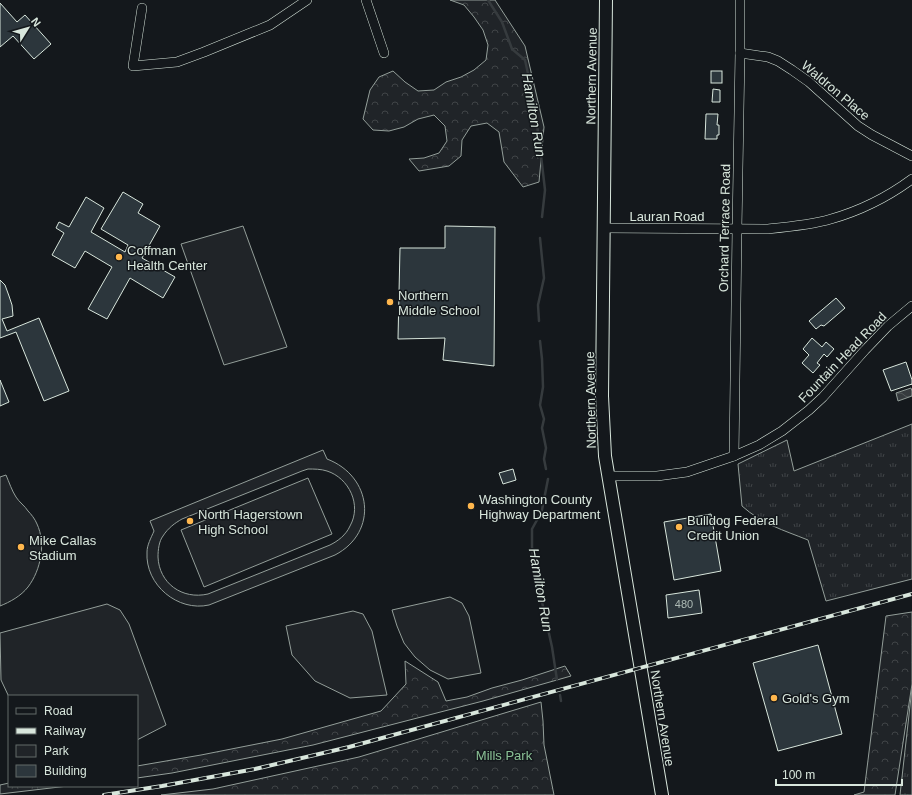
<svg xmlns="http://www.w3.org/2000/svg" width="912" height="795" font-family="Arial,sans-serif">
<defs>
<pattern id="grass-tufts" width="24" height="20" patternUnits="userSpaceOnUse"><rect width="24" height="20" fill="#202428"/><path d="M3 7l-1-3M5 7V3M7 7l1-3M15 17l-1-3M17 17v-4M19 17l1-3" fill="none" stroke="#404447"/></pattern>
<pattern id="forest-crowns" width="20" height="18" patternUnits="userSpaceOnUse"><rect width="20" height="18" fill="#202428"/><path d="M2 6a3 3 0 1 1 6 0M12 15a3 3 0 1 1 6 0" fill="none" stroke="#404447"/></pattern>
<pattern id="water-waves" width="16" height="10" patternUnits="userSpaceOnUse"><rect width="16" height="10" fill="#363b3e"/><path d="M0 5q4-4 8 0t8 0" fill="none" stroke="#525759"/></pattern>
</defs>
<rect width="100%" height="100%" fill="#14181c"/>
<g fill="url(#grass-tufts)" stroke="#939e99">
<path d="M912,424V579L826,601L808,540C783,530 762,524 742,506L738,464L787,440L794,471Z"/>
<polygon points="912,688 912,795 900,795"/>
</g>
<g fill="url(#forest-crowns)" stroke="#939e99">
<polygon points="450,0 495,0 525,46 544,127 539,182 523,187 504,162 499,132 487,123 471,126 462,140 461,156 449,166 419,171 409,159 424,158 439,153 447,141 445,126 434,115 418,119 404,127 389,131 373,130 363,119 370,90 379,77 393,71 405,82 418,91 434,90 446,82 461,77 474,70 486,60 488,45 483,30 474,17 464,5"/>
<polygon points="912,612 912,684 895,795 854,795 864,792 886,616"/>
<polygon points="405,661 438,682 446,701 467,697 492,688 522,680 565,666 571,676 483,701 313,745 172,773 137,778 137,766 201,755 282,739 381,711 406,684"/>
<polygon points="541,702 543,721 544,745 554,795 161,795 213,789 359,757"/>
<polygon points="9,783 9,786 68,786 0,794 0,785"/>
</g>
<g fill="#202428" stroke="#939e99" fill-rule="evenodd">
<polygon points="243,226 287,347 224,365 181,244"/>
<path d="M323,450L327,459C372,476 379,532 335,555L209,605C178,612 145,585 147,552C147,545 151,538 154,531L150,521ZM308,469C314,469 321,469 327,471C349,478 362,505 350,526C346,535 338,541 330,545L208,594C182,600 159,583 158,557C158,550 159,541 163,536C168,528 175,523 182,519L302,471Z"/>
<path d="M6,475C9,482 12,491 16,497C19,502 25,506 28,511C31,514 35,519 37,524C46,543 41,570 28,587C21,596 10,602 0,606V477Z"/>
<polygon points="308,478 332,534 204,587 181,530"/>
<polygon points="450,597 462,603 469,616 481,673 448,679 430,670 415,657 404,643 397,626 392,610"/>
<polygon points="107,604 120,610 129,624 166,725 137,740 137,696 9,696 9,697 1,680 0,633"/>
<polygon points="353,611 363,614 372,631 387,695 350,698 315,681 292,655 286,626"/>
</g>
<polygon fill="url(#water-waves)" stroke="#939e99" points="911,388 912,391 912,396 898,401 896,393"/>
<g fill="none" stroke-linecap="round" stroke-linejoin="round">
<g stroke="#363b3e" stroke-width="2.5">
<polyline points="488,0 502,22 512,49 525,60 534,101 542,164 545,190 542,217"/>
<polyline points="539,321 538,305 544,278 540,238"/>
<polyline points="540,341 542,359 543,387 540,405 544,419 542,428 546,448 544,459 546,469"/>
<polyline points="548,479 542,510 537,520 532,529 532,547 534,566 552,647 557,680"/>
<polyline points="560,695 561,701"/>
</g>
</g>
<g fill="#2c363c" stroke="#d8e6dc">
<polygon points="0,3 17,22 25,15 51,44 34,59 13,36 0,47"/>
<rect x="711" y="71" width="11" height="12"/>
<polygon points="713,89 720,90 720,102 712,102"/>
<polygon points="706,114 718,114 717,125 719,125 719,135 717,135 717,139 705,139"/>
<polygon points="123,192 143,204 138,213 160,226 142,258 175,277 163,298 130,278 107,319 88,309 112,267 85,251 75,268 52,255 64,233 56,228 59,222 69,227 86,197 104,208 91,232 125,252 128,245 101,229"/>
<polygon points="445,226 495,227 494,366 443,360 445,338 398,339 400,248 445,248"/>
<polygon points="0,280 5,285 9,296 12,305 13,316 2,319 7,331 39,318 69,391 44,401 16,332 0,338"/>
<polygon points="836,298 845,308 824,326 821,325 816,329 809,321"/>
<polygon points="812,338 822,347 826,342 834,349 827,357 824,354 817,363 820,365 813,373 802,363 809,355 803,349"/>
<polygon points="906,362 912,380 912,385 912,384 891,391 883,370"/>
<polygon points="0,380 9,402 0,406"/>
<polygon points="513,469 516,480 503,484 499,473"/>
<polygon points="711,514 721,571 674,580 664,522"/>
<polygon points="699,590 702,613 668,618 666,595"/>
<polygon points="818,645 842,734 778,751 753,663"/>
</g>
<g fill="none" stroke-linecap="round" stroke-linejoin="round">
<g stroke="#d8e6dc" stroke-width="10">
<g id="minor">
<polyline points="366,0 384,53"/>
<polyline points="142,8 133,66 177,62 204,52 270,25 307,0"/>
<polyline points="740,53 768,57 778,61 792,70 809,82 858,126 872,135 912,156"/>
<path d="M603,228L767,229C788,227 811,225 831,219C859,211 889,196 912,179"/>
<polyline points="734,456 737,229 740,53 740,0"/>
<polyline points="608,476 657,476 687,472 734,456 759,445 782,431 809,410 823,397 865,350 888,326 912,306"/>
</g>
</g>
<g stroke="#d8e6dc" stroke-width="14">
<polyline id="major" points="606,0 602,396 605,456 662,795"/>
</g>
<use href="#minor" stroke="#14181c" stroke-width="9"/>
<use href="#major" stroke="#14181c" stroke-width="12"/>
<g stroke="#d8e6dc" stroke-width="4">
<polyline id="rail" points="104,795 162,786 255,769 349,747 912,594"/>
</g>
<use href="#rail" stroke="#14181c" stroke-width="2.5" stroke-dasharray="8" stroke-linecap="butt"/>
</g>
<g fill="#ffb74d" stroke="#14181c" stroke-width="1.5">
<circle cx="119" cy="257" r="4"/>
<circle cx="390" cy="302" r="4"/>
<circle cx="471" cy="506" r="4"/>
<circle cx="190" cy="521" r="4"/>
<circle cx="679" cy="527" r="4"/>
<circle cx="21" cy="547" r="4"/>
<circle cx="774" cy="698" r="4"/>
</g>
<g text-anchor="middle" stroke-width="3" stroke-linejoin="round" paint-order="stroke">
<g font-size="11" fill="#adbab4">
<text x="684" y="608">480</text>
</g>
<g font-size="13" fill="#d8e6dc" stroke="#14181c">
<text transform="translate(591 76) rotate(-89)" y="5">Northern Avenue</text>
<text transform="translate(836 90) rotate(40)" y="5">Waldron Place</text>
<text x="667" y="221">Lauran Road</text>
<text transform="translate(724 228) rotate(-89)" y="5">Orchard Terrace Road</text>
<text transform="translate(842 357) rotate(-46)" y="5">Fountain Head Road</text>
<text transform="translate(590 400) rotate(-91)" y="5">Northern Avenue</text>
<text transform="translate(663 718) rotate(81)" y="5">Northern Avenue</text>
</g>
<g font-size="13" fill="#d8e6dc" stroke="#14181c" text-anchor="start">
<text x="127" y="255">Coffman<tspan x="127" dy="15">Health Center</tspan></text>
<text x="398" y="300">Northern<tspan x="398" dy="15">Middle School</tspan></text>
<text x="479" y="504">Washington County<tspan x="479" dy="15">Highway Department</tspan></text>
<text x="198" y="519">North Hagerstown<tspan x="198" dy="15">High School</tspan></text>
<text x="687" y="525">Bulldog Federal<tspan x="687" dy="15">Credit Union</tspan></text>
<text x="29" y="545">Mike Callas<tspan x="29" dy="15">Stadium</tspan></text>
<text x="782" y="703">Gold's Gym</text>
</g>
<g font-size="13" fill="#8ac095" stroke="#14181c">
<text x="504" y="760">Mills Park</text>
</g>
<g font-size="14" font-style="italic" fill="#d8e6dc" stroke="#14181c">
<text transform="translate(534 115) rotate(80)" y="5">Hamilton Run</text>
<text transform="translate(541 590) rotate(80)" y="5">Hamilton Run</text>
</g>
</g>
<rect x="8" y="695" width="130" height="92" fill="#14181c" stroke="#626a69"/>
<rect x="16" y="708" width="20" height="6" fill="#14181c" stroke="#626a69"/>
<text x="44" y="715" font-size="12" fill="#d8e6dc">Road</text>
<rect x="16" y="728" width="20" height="6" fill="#d8e6dc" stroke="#626a69"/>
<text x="44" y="735" font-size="12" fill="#d8e6dc">Railway</text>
<rect x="16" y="745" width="20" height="12" fill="#202428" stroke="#626a69"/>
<text x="44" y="755" font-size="12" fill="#d8e6dc">Park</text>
<rect x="16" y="765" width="20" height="12" fill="#2c363c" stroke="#626a69"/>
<text x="44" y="775" font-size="12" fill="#d8e6dc">Building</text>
<g transform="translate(28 28) rotate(53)" stroke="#14181c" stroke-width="3" paint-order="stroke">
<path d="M0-3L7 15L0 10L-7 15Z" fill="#d8e6dc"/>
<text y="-6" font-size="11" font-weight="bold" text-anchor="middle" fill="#d8e6dc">N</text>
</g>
<path d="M776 779v6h126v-6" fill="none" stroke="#d8e6dc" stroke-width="2"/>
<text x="782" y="779" font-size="12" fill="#d8e6dc" stroke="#14181c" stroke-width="3" paint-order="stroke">100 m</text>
</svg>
